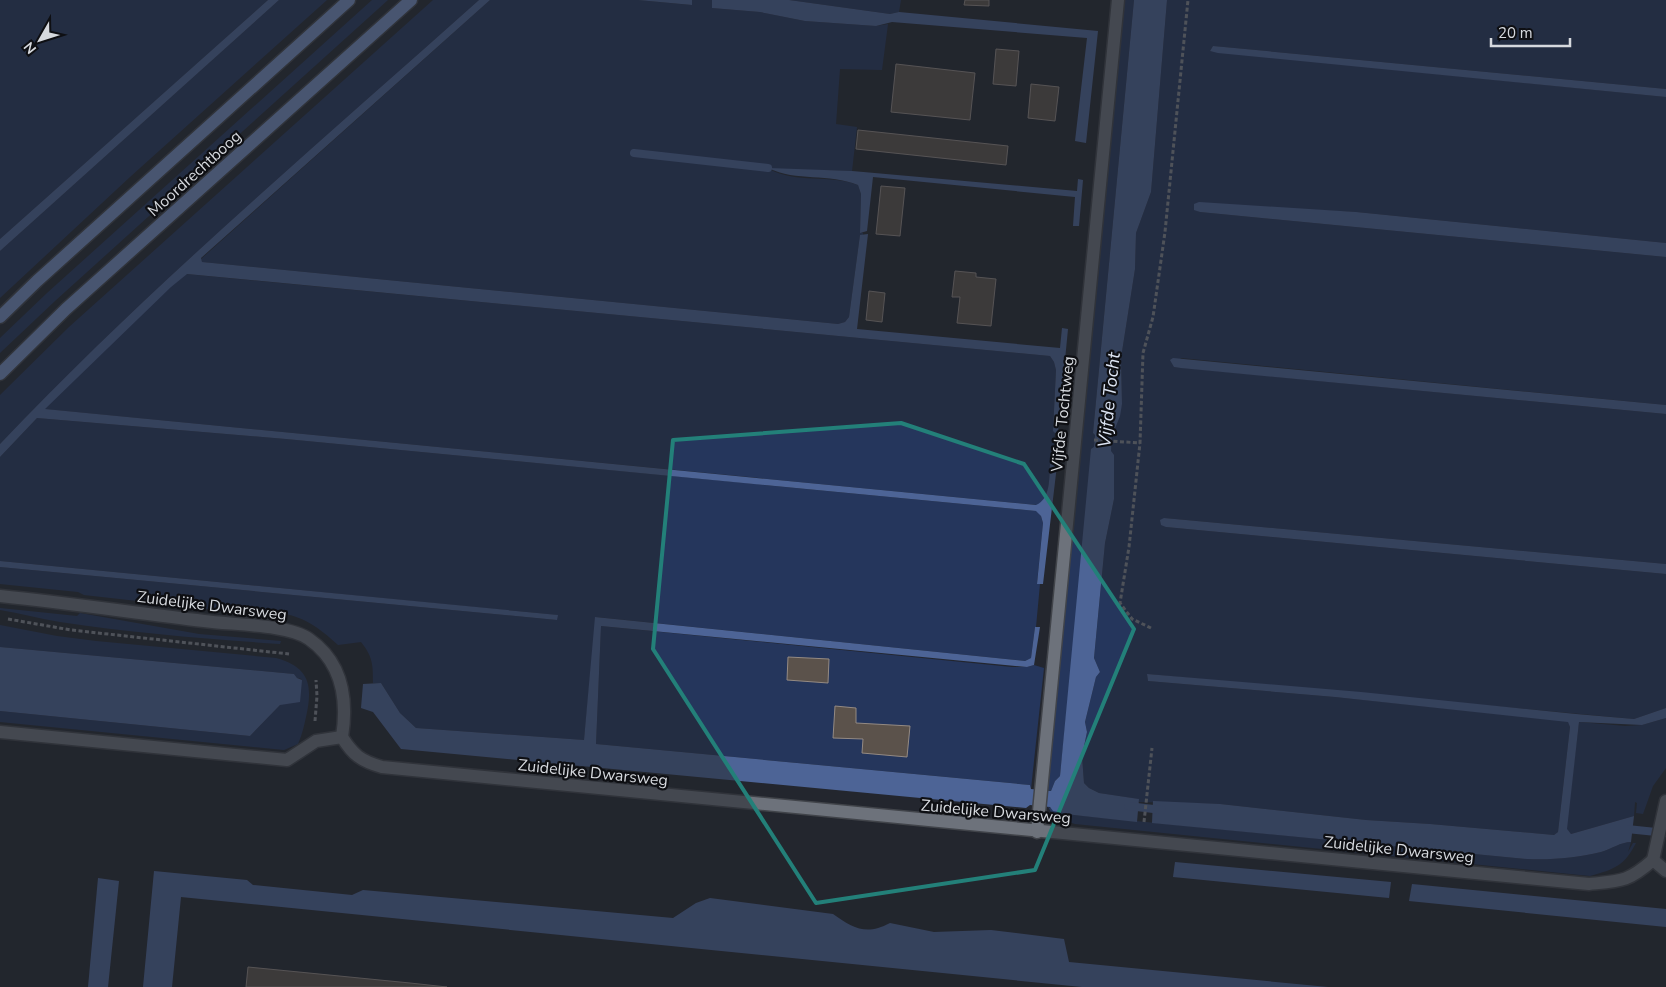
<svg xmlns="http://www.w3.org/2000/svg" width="1666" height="987" font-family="'Nunito Sans',sans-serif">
<rect width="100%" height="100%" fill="#23262e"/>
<g fill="#25365c">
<polygon points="0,0 268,0 0,239"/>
<polygon points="279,0 327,0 130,177 0,298 0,251"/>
<polygon points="372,0 388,0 55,301 0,353 0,338 47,293"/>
<path d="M433,0H479C317,145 150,286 0,444V395L69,327Z"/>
<path d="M490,0H638L691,5L692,0H712V8L760,12L805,21L876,26L888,24L882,70L840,69L836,124L857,127L852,171L769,169C796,184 830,174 858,185L861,194L860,232L863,233V235H860L849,317L845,322L838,324L202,262L201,259Z"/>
<polygon points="789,0 901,0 899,12 890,14"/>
<polygon points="1123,0 1134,0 1093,433 1095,435 1094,447 1060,776 1055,781 1051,791 1048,790"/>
<polygon points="1167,0 1666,0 1666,89 1213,46 1210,51 1666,97 1666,243 1356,212 1195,204 1194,209 1200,212 1666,257 1666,405 1181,358 1174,367 1666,414 1666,564 1164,518 1166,527 1666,574 1666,708 1634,719 1147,674 1148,681 1335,697 1568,721 1570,727 1558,832 1554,835 1430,824 1366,820 1220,804 1139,802 1138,799 1099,793 1089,788 1084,783 1082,756 1087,732 1085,722 1096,677 1100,672 1094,658 1105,543 1114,499 1111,451 1112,436 1122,404 1121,358 1135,269 1136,233 1151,192"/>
<path d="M186,274L1050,356L1054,362L1056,370L1053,430L1055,433L1052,464H1050C1049,478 1051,499 1037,505L44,409L171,286Z"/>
<path d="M37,418L286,439L1037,511L1041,516L1043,523L1037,583L1040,584L1036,627H1035L1031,658L1025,661L596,617L584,740L416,728L400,713L381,683H373C373,665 373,657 361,642L338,645C302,611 286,613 239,609L235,612L84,595L78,592L0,584V567L557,620V615L0,561V457Z"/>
<path d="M0,608L77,616L80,613L199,634L281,641L280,644C207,639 133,633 60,622C40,619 20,613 0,610Z"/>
<path d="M0,625L57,636L96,641L276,658C310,667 313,686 306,717C304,726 302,735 298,744L284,750L0,722V711L250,736L280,705L302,679L297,678L294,674L0,647Z"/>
<polygon points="601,626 1012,667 1027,667 1034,665 1044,668 1031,789 1030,785 596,744"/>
<polygon points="1666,718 1666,768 1653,786 1643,814 1636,813 1637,803 1635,802 1634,816 1571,834 1566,829 1579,722 1625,726 1642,725"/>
<path d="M1048,807L1074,815L1527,859C1552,860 1576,858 1601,852C1611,849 1621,842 1631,842L1628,852L1633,843H1636C1624,866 1615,869 1590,876L1075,824L1054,817Z"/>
</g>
<g fill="#4d6496">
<polygon points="268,0 279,0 0,251 0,239"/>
<path d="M479,0H490L201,258L202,262L838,324L845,322L849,317L860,235L868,234L857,329L1060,348L1062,328L1068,329L1058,432L1055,433L1053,431L1056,370L1054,362L1050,356L187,274L171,287L45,409L1036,505C1051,499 1049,477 1050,464L1057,465L1043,584H1037L1043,523L1041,516L1036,511L286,439L37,418L0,457V444C150,286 317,145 479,0Z"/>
<polygon points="638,0 692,0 692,5"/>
<polygon points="712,0 789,0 890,14 899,12 1098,31 1086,143 1075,141 1087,38 892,22 876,26 805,21 760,12 712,8"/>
<polygon points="1134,0 1167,0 1151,192 1136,233 1135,269 1121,358 1122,404 1120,416 1112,436 1111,451 1114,455 1114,499 1105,543 1094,658 1100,672 1096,677 1085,722 1087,732 1082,756 1084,783 1089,788 1099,793 1139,799 1137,822 1074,815 1053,811 1050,807 1030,805 1026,808 401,749 373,712 361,708 363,684 381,683 400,713 416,728 584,740 595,617 1025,661 1031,658 1035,627 1040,627 1034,665 1027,667 601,626 596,744 1030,785 1031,789 1051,791 1055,781 1060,776 1091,449 1094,447 1095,435 1093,433"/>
<polygon points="1213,46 1666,89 1666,97 1218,53 1210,51"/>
<path d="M768,168L852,171L1077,191L1078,179L1083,180L1079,226H1073L1075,197L873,177L867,231L860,233L861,194L858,185C829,173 797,182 768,168Z"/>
<polygon points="1199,202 1356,212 1666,243 1666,257 1200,212 1194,210 1194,204"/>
<polygon points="1173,358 1666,405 1666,414 1181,368 1174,367 1170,360"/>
<polygon points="1164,518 1666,564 1666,574 1166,527 1161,525 1160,520"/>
<polygon points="0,561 558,615 557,620 0,567"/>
<polygon points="0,647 294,674 297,678 302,680 300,702 280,705 250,736 0,711"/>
<path d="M1147,674L1361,692L1576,714L1634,719L1666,708V718L1642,725L1579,722L1567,829L1571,834L1634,816L1631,842C1621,842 1611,849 1601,852C1576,858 1552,860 1527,859L1152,823L1153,801L1220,804L1366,820L1430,824L1554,835L1558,832L1570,727L1568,722L1335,697L1148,681Z"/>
<polygon points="1175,862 1391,882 1389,898 1173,877"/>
<path d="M154,871L247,880L253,885L352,895L363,890L673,918L696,903L710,898L833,914C853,928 866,936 890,923L934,932L991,930L1064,939L1069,962L1328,987H1082L181,897L172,987H143Z"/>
<polygon points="98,878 119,881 108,987 88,987"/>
<polygon points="1412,884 1666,909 1666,927 1409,901"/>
</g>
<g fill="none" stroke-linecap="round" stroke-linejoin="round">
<g stroke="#4d6496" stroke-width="8">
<polyline points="634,153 768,168"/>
<polyline points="1128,806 1162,810"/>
<polyline points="1623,830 1627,829 1666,833"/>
</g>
</g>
<g fill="#5b524b" stroke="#948a83">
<polygon points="965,0 989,0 989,6 964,5"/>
<polygon points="996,49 1019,51 1016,86 993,84"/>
<polygon points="896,64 975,73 970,120 891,112"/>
<polygon points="1031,84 1059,87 1055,121 1028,118"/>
<polygon points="858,130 1008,146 1006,165 856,149"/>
<polygon points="881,186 905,188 900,236 876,234"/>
<polygon points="955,271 976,273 976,277 996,279 991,326 957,323 960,297 952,297"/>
<polygon points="869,291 885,293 882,322 866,320"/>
<polygon points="788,657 829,659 828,683 787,680"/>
<polygon points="835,706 856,708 856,723 910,726 907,757 862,753 863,739 833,738"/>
<polygon points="248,967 410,983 447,987 246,987"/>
</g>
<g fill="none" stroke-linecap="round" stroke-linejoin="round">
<g stroke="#41444a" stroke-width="15">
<g id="street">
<path d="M0,596C68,603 136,613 204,621C231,625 288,624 309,639C342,662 348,699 342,737C353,755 361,761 382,767L1589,884C1621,881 1628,882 1653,860L1666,871"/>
<polyline points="0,732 287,760 316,741 342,737"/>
<polyline points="1037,832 1118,0"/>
<polyline points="1653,860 1666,801"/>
</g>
</g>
<g stroke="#41444a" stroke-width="15">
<g id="primary">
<polyline points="0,317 37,281 349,0"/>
<polyline points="0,374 66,309 411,0"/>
</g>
</g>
<g stroke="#84878e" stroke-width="3" stroke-dasharray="4 2.5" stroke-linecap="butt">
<polyline points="1094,440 1140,443"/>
<polyline points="8,619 71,630 289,654"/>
<polyline points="1151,628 1132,619 1120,603 1129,547 1140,443 1143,353 1153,317 1165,232 1188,0"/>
<polyline points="315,721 317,696 316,680"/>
<polyline points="1144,822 1152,748"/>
</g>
<use href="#street" stroke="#6d727b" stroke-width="12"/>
<use href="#primary" stroke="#758ec2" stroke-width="12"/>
</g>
<path d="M0 0H1666V987H0ZM901,423L1024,464L1134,629L1035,870L816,903L653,649L673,440Z" fill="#23262e" fill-opacity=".55" fill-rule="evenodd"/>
<path fill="none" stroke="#238079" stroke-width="4" stroke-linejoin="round" d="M901,423L1024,464L1134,629L1035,870L816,903L653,649L673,440Z"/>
<g text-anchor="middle" stroke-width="4.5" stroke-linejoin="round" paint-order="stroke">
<g font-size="16" fill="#d6d9de" stroke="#0e0f13">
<text transform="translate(194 173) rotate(-42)" y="6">Moordrechtboog</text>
<text transform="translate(1062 414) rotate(-84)" y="6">Vijfde Tochtweg</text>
<text transform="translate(212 605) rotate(7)" y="6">Zuidelijke Dwarsweg</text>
<text transform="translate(593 772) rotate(6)" y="6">Zuidelijke Dwarsweg</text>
<text transform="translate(996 811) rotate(5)" y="6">Zuidelijke Dwarsweg</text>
<text transform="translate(1399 849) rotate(6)" y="6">Zuidelijke Dwarsweg</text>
</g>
<g font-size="18" font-style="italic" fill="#dde5f4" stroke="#0e0f13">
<text transform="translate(1109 400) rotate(-84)" y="6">Vijfde Tocht</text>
</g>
</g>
<g transform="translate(40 40) rotate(231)" stroke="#0e0f13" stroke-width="4" paint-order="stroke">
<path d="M0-4L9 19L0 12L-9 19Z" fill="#d6d9de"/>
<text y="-8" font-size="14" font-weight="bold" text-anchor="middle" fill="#d6d9de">N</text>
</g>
<path d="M1491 38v8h79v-8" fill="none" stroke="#d6d9de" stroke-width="2.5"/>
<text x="1498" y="38" font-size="15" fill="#d6d9de" stroke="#0e0f13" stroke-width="4" paint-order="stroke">20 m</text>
</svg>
